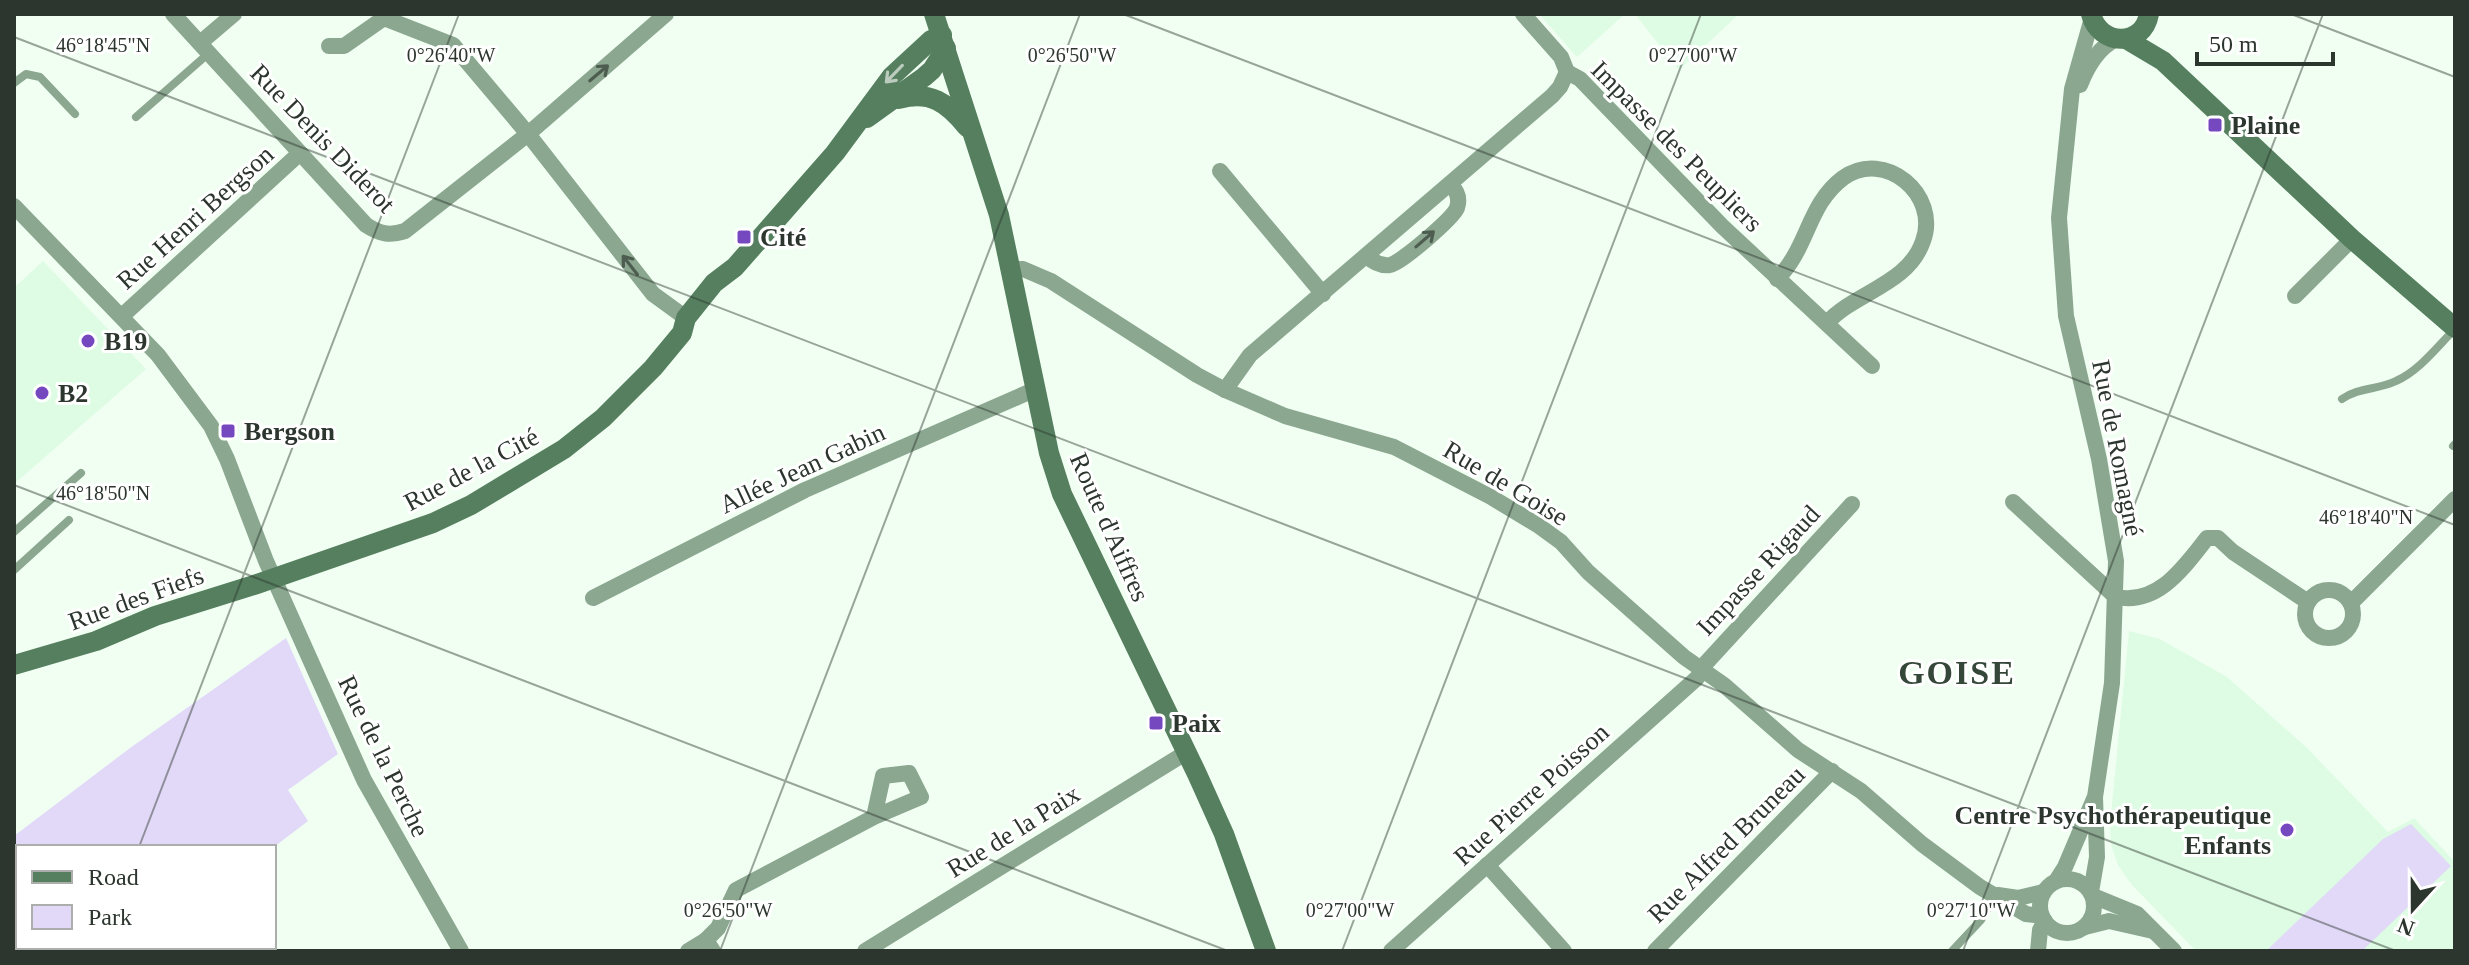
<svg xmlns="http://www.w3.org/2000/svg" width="2469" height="965" font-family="Georgia,serif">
<rect width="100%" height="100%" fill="#f1fff3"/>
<g fill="#defce3">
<polygon points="1539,14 1625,14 1577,57"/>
<polygon points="1635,14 1739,14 1679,70"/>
<polygon points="43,261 146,369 14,484 14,288"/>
<polygon points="2129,631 2160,639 2227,677 2306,747 2388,832 2414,818 2455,862 2455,951 2196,951 2131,884 2118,865 2111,845 2110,824"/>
</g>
<g fill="#e1d9f7">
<polygon points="286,638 338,754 288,790 308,821 274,847 18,847 18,871 14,865 14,836 130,748"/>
<polygon points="2411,824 2451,866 2362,951 2266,951 2383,839"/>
</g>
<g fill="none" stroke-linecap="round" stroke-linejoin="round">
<g stroke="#8ba790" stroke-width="8">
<polyline points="14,83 26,74 40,77 75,114"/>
<polyline points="136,117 209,53"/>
<path d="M2342,399C2359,387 2378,390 2396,381C2419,371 2437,347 2454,330"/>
<polyline points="2453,446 2455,444"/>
<polyline points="14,532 81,473"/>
<polyline points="14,570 69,520"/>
<polyline points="1952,951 1981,920 1995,896"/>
</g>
<g stroke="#8ba790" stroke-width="16">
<path d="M173,14L366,225C380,234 389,236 405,231L528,134L453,45L384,18L344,46H329"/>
<polyline points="666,14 528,134 653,294 686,318"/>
<polyline points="1523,14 1561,57 1567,72"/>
<polyline points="200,43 234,14"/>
<path d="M2080,85C2087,67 2098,48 2116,39"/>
<polyline points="1220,171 1323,294"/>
<polyline points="14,206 158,355 211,426 227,459 266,561 364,780 461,951"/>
<path d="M1367,256C1373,262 1381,266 1390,265C1401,263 1452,219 1457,208C1460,199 1457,191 1451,185"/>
<polyline points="1010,269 1023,269 1051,281 1197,375 1225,390 1285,416 1394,447 1491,497 1539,526 1561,542 1588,572 1684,657 1724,685 1798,750 1861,791 1922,844 1980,887 2026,914 2042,916"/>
<path d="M1777,279C1809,247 1807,205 1843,178C1885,148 1940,195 1923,241C1908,285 1855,292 1827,323"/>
<polyline points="2295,296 2352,239"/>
<polyline points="122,316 300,153"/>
<polyline points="1225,390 1250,355 1552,96 1560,87 1567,72 1580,79 1722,226 1872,366"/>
<path d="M2013,502L2116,597C2158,606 2184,567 2207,538H2218L2233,552L2308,602"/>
<circle cx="2329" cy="614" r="24"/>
<polyline points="593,598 805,490 1036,389"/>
<polyline points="2351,603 2455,499"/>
<polyline points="1487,865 1564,951"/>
<circle cx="2067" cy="906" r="27"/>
<polyline points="2056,881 2065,867 2094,799"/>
<polyline points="2091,892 2097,857 2095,797 2112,683 2116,561 2099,459 2066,316 2059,218 2072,89 2092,18"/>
<polyline points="14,893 18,899"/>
<polyline points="1998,895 2018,898 2043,892"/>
<polyline points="2093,896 2137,914 2174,951"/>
<polyline points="2085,927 2109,921 2153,931"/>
<polyline points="706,940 718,928 736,890 874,817 921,797 909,773 883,776 874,817"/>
<polyline points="53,947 56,951"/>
<polyline points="688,951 706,940 713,951"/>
<polyline points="865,951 1187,752"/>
<polyline points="1391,951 1697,678 1706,663 1852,504"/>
<polyline points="1655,951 1832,771"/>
<polyline points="2038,951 2040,930 2045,921"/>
</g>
<g stroke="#557f5e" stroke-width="20">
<polyline points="934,14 999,215 1049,453 1062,494 1197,774 1224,834 1266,951"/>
<path d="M2091,14C2099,46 2143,48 2149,14"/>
<polyline points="2126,39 2163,61 2352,239 2455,328"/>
<path d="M899,99C930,90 948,103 967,127"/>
<polyline points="867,118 924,77 932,70 946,48"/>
<polyline points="14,665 96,641 155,616 254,585 433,523 471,505 564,449 603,418 653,368 682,333 686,318 714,283 735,267 835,153 892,76 931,40 942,35"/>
</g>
</g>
<defs><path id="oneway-shaft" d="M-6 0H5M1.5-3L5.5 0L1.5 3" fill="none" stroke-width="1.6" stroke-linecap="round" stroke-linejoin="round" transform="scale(2)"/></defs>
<g stroke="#4d5d50">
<use href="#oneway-shaft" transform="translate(599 73) rotate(-40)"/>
<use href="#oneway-shaft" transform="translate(1425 239) rotate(-41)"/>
<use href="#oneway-shaft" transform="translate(630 265) rotate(-128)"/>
</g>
<use stroke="#bbccbf" href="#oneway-shaft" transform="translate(894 74) rotate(134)"/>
<path fill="none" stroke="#2c352e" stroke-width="2" stroke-opacity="0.45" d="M1123,14L2455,525M2291,14L2455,77M14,37L2396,951M14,485L1228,951M139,847L459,14M14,933L18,935M50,947L60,951M99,951L100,947M720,951L1080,14M1342,951L1701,14M1963,951L2323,14"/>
<g fill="#7648c0" stroke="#fff" stroke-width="3">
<rect x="2207" y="117" width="16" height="16" rx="4"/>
<rect x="736" y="229" width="16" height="16" rx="4"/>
<circle cx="88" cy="341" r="8"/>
<circle cx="42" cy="393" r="8"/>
<rect x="220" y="423" width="16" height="16" rx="4"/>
<rect x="1148" y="715" width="16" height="16" rx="4"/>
<circle cx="2287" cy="830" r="8"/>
</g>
<g text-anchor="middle" stroke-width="6" stroke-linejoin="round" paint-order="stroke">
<g font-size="26" font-weight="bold" fill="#2c352e" stroke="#fff" text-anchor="start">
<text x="2231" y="134">Plaine</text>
<text x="760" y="246">Cité</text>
<text x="104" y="350">B19</text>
<text x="58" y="402">B2</text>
<text x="244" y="440">Bergson</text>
<text x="1172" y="732">Paix</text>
<text x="2271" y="824" text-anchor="end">Centre Psychothérapeutique<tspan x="2271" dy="30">Enfants</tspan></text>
</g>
<g font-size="26" fill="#2c352e" stroke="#fff">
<text transform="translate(323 138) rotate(46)" y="9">Rue Denis Diderot</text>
<text transform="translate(1677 146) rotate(45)" y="9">Impasse des Peupliers</text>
<text transform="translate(195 217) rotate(-42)" y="9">Rue Henri Bergson</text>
<text transform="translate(2118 448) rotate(79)" y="9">Rue de Romagné</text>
<text transform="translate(802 468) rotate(-25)" y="9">Allée Jean Gabin</text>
<text transform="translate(471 469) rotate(-28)" y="9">Rue de la Cité</text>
<text transform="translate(1506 483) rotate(31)" y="9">Rue de Goise</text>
<text transform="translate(1110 527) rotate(66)" y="9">Route d'Aiffres</text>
<text transform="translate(1758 570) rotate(-47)" y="9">Impasse Rigaud</text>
<text transform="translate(136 598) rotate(-20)" y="9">Rue des Fiefs</text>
<text transform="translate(384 756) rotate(64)" y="9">Rue de la Perche</text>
<text transform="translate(1531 794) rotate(-42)" y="9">Rue Pierre Poisson</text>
<text transform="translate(1013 831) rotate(-32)" y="9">Rue de la Paix</text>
<text transform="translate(1726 844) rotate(-45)" y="9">Rue Alfred Bruneau</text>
</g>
<g font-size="34" font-weight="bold" letter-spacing="2" fill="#344738" stroke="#fff">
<text x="1957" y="684">GOISE</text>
</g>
</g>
<g font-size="20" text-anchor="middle" fill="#2c352e" stroke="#fff" stroke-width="6" stroke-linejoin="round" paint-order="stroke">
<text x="103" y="52">46°18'45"N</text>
<text x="451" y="62">0°26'40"W</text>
<text x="1072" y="62">0°26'50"W</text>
<text x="1693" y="62">0°27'00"W</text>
<text x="103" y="500">46°18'50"N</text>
<text x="2366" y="524">46°18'40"N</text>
<text x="728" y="917">0°26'50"W</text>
<text x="1350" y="917">0°27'00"W</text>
<text x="1971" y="917">0°27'10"W</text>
</g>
<rect width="2469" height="965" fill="none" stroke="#2c352e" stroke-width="32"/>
<rect x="16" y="845" width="260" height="104" fill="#ffffff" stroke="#abaeab" stroke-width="2"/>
<rect x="32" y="871" width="40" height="12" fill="#557f5e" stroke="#abaeab" stroke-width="2"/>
<text x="88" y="885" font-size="24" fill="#2c352e">Road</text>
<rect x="32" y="905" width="40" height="24" fill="#e1d9f7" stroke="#abaeab" stroke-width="2"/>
<text x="88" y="925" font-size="24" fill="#2c352e">Park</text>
<g transform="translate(2413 909) rotate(201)" stroke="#ffffff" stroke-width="6" paint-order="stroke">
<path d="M0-6L14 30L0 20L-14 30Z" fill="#2c352e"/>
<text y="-12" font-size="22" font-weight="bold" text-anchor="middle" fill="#2c352e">N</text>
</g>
<path d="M2197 52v12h136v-12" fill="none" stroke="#2c352e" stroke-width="4"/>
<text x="2209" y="52" font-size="24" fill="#2c352e" stroke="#ffffff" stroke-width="6" paint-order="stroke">50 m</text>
</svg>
